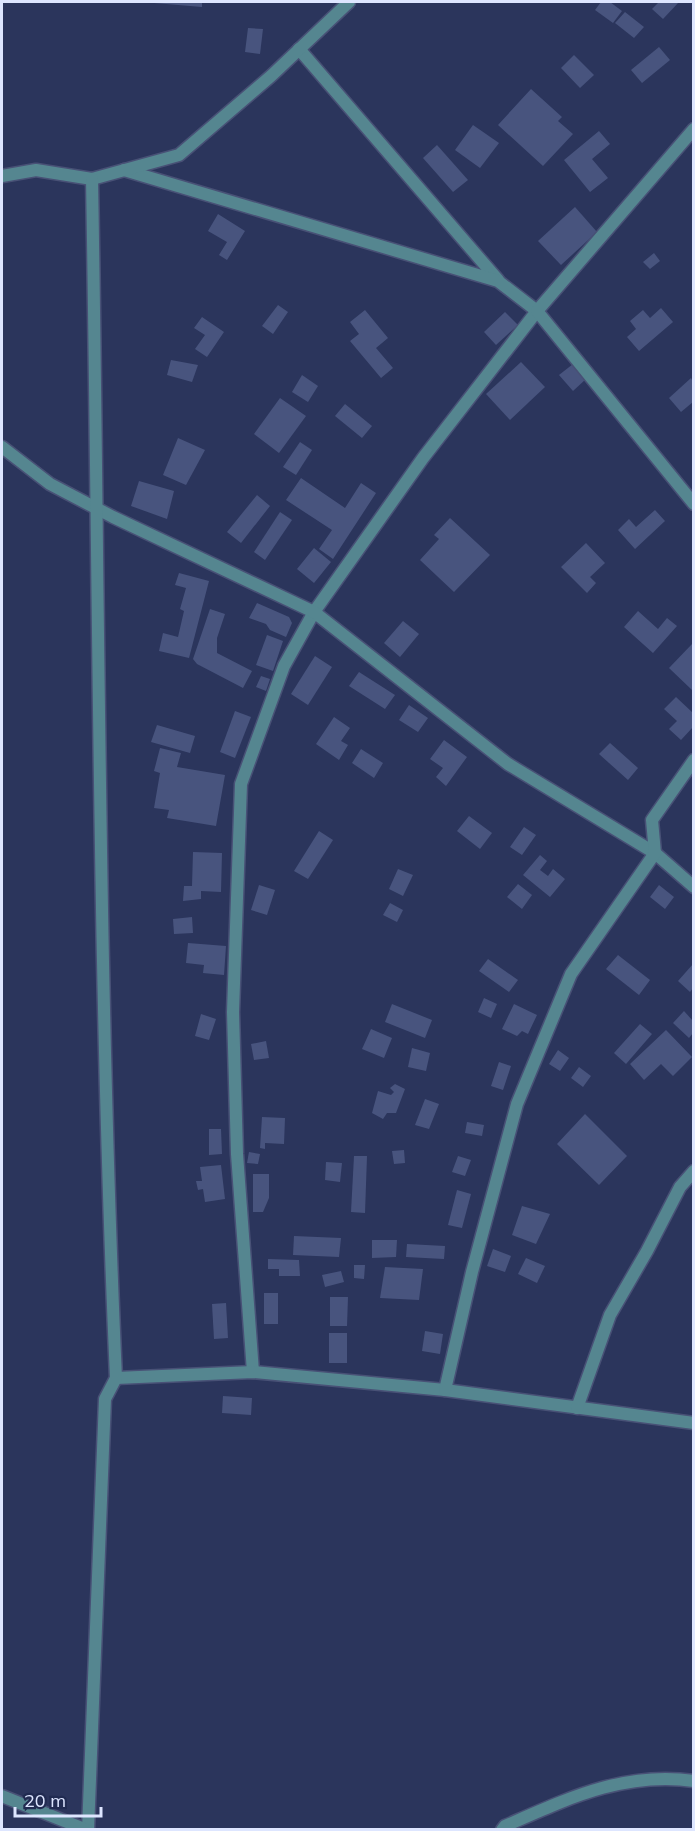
<svg xmlns="http://www.w3.org/2000/svg" width="695" height="1831" font-family="Mulish,sans-serif">
<rect width="100%" height="100%" fill="#2b355c"/>
<g fill="#48547e">
<polygon points="142,2 202,2 202,7"/>
<polygon points="601,2 610,2 622,11 613,23 595,10"/>
<polygon points="659,2 679,2 663,19 652,9"/>
<polygon points="625,12 644,27 634,38 615,23"/>
<polygon points="248,28 263,29 260,54 245,52"/>
<polygon points="659,47 670,60 642,83 631,70"/>
<polygon points="574,55 594,75 580,88 561,68"/>
<polygon points="531,89 562,117 558,121 573,134 543,166 498,125"/>
<polygon points="473,125 499,143 480,168 455,150"/>
<polygon points="599,131 610,144 592,159 608,178 590,192 564,160"/>
<polygon points="437,145 468,180 453,192 423,158"/>
<polygon points="575,207 597,232 561,265 538,241"/>
<polygon points="218,214 245,231 227,260 219,255 227,242 208,231"/>
<polygon points="654,253 660,261 650,269 643,262"/>
<polygon points="278,305 288,312 273,334 262,326"/>
<polygon points="661,308 673,322 639,351 627,337 636,329 630,321 643,310 650,318"/>
<polygon points="365,310 388,338 376,348 393,368 381,378 350,341 359,334 350,322"/>
<polygon points="505,312 518,325 496,345 484,332"/>
<polygon points="202,317 224,332 207,357 195,349 205,335 194,328"/>
<polygon points="171,360 198,365 192,382 167,375"/>
<polygon points="521,362 545,387 510,420 486,394"/>
<polygon points="573,364 586,379 573,391 559,375"/>
<polygon points="302,375 318,386 308,402 292,392"/>
<polygon points="691,378 693,382 693,402 681,412 669,398"/>
<polygon points="280,398 306,416 279,453 254,434"/>
<polygon points="345,404 372,426 362,438 335,416"/>
<polygon points="178,438 205,450 186,485 163,475"/>
<polygon points="300,442 312,450 296,475 283,467"/>
<polygon points="301,478 345,508 361,483 376,493 333,559 319,549 332,530 286,500"/>
<polygon points="139,481 174,491 167,519 131,506"/>
<polygon points="257,495 270,506 241,543 227,532"/>
<polygon points="655,510 665,521 635,549 618,530 629,519 636,527"/>
<polygon points="280,512 292,520 265,560 254,552"/>
<polygon points="450,518 490,555 454,592 420,560 439,539 434,535"/>
<polygon points="586,543 605,563 590,577 596,583 587,593 561,567"/>
<polygon points="314,548 331,562 314,583 297,569"/>
<polygon points="179,573 209,581 189,658 159,651 163,633 178,637 184,611 180,609 186,588 175,585"/>
<polygon points="257,603 289,617 292,623 286,637 270,630 266,624 249,618"/>
<polygon points="210,609 225,614 217,638 217,653 252,671 243,688 197,664 193,659"/>
<polygon points="638,611 658,629 667,618 677,626 653,653 624,627"/>
<polygon points="403,621 419,634 400,657 384,643"/>
<polygon points="267,635 283,641 273,671 256,665"/>
<polygon points="693,643 693,689 692,690 669,668"/>
<polygon points="315,656 332,667 308,705 291,694"/>
<polygon points="359,672 395,695 385,709 349,686"/>
<polygon points="261,676 270,679 266,691 256,687"/>
<polygon points="676,697 693,713 693,727 681,740 669,729 677,721 664,709"/>
<polygon points="409,705 428,718 418,732 399,720"/>
<polygon points="235,711 251,717 235,758 220,752"/>
<polygon points="334,717 350,728 341,741 348,745 339,760 316,744"/>
<polygon points="157,725 195,736 190,753 151,742"/>
<polygon points="444,740 467,757 446,786 436,777 443,768 430,759"/>
<polygon points="610,743 638,768 628,780 599,754"/>
<polygon points="160,748 181,753 177,767 225,775 216,826 167,818 169,810 154,808 160,773 154,771"/>
<polygon points="361,749 383,763 374,778 352,763"/>
<polygon points="469,816 492,833 480,849 457,831"/>
<polygon points="524,827 536,835 522,855 510,847"/>
<polygon points="319,831 333,840 308,879 294,871"/>
<polygon points="193,852 222,853 221,892 201,891 201,899 183,901 184,886 192,886"/>
<polygon points="540,855 547,861 540,870 548,876 553,869 565,879 550,897 523,875"/>
<polygon points="398,869 413,875 403,896 389,889"/>
<polygon points="518,884 532,895 522,909 507,897"/>
<polygon points="259,885 275,890 267,915 251,910"/>
<polygon points="659,885 674,897 665,909 650,897"/>
<polygon points="390,903 403,910 397,922 383,915"/>
<polygon points="192,917 193,933 174,934 173,919"/>
<polygon points="188,943 226,946 224,975 203,973 204,965 186,963"/>
<polygon points="618,955 650,980 639,995 606,969"/>
<polygon points="488,959 518,980 509,992 479,971"/>
<polygon points="693,964 693,988 690,992 678,981"/>
<polygon points="484,998 497,1004 491,1018 478,1012"/>
<polygon points="392,1004 432,1020 425,1038 385,1022"/>
<polygon points="514,1004 537,1015 528,1034 522,1031 517,1036 502,1029"/>
<polygon points="684,1011 693,1021 693,1033 689,1038 673,1023"/>
<polygon points="201,1014 216,1019 209,1040 195,1036"/>
<polygon points="640,1024 652,1034 626,1064 614,1053"/>
<polygon points="371,1029 392,1038 384,1058 362,1049"/>
<polygon points="666,1030 692,1057 673,1076 661,1064 644,1080 630,1064"/>
<polygon points="266,1041 269,1058 254,1060 251,1044"/>
<polygon points="412,1048 430,1053 426,1071 408,1067"/>
<polygon points="558,1050 569,1058 560,1071 549,1064"/>
<polygon points="499,1062 511,1066 503,1090 491,1086"/>
<polygon points="579,1067 591,1076 583,1087 571,1078"/>
<polygon points="395,1084 405,1089 396,1113 387,1113 383,1119 372,1113 378,1091 391,1095 394,1092 390,1088"/>
<polygon points="425,1099 439,1104 429,1129 415,1125"/>
<polygon points="585,1114 627,1156 599,1185 557,1144"/>
<polygon points="262,1117 285,1118 284,1144 265,1143 265,1149 260,1148"/>
<polygon points="467,1122 484,1125 482,1136 465,1133"/>
<polygon points="209,1129 221,1129 222,1154 209,1155"/>
<polygon points="404,1150 405,1163 394,1164 392,1151"/>
<polygon points="249,1152 260,1154 258,1164 247,1163"/>
<polygon points="354,1156 367,1156 365,1213 351,1212"/>
<polygon points="458,1156 471,1160 465,1176 452,1172"/>
<polygon points="326,1162 342,1163 340,1182 325,1180"/>
<polygon points="221,1165 225,1199 205,1202 203,1189 198,1190 196,1181 202,1181 200,1167"/>
<polygon points="253,1174 269,1174 269,1198 263,1212 253,1212"/>
<polygon points="457,1190 471,1194 462,1228 448,1225"/>
<polygon points="522,1206 550,1214 536,1244 512,1235"/>
<polygon points="294,1236 341,1238 339,1257 293,1255"/>
<polygon points="372,1240 397,1240 396,1257 372,1258"/>
<polygon points="407,1244 445,1246 444,1259 406,1257"/>
<polygon points="493,1249 511,1256 505,1272 487,1266"/>
<polygon points="526,1258 545,1266 537,1283 518,1274"/>
<polygon points="268,1259 299,1260 300,1276 279,1276 279,1269 268,1269"/>
<polygon points="354,1265 365,1265 364,1279 354,1278"/>
<polygon points="385,1267 423,1269 419,1300 380,1298"/>
<polygon points="341,1271 344,1282 325,1287 322,1275"/>
<rect x="264" y="1293" width="14" height="31"/>
<polygon points="330,1297 348,1297 347,1326 330,1326"/>
<polygon points="226,1303 228,1338 214,1339 212,1304"/>
<polygon points="425,1331 443,1334 440,1354 422,1351"/>
<rect x="329" y="1333" width="18" height="30"/>
<polygon points="223,1396 252,1398 251,1415 222,1413"/>
</g>
<g fill="none" stroke-linecap="round" stroke-linejoin="round">
<g stroke="#485176" stroke-width="15">
<g id="lane">
<polyline points="299,49 498,280"/>
<polyline points="124,170 498,281 537,311 423,458 314,612 284,666 241,784 233,1012 237,1154 253,1372"/>
<polyline points="2,176 36,170 92,179 179,155 271,76 349,2"/>
<polyline points="2,447 50,484 113,517 314,612 508,764 655,853 694,887"/>
<polyline points="116,1378 253,1372 445,1390 694,1423"/>
<polyline points="445,1390 472,1272 517,1104 571,974 655,853 652,820 694,760"/>
<polyline points="577,1408 610,1315 647,1251 680,1187 694,1171"/>
<path d="M88,1830L105,1399L116,1378C98,978 99,578 92,179"/>
<path d="M502,1830L505,1826C567,1799 624,1771 694,1781"/>
</g>
</g>
<g stroke="#485176" stroke-width="15">
<g id="street">
<polyline points="694,129 537,311 694,504"/>
<polyline points="2,1796 87,1830"/>
</g>
</g>
<use href="#lane" stroke="#558690" stroke-width="12"/>
<use href="#street" stroke="#558690" stroke-width="12"/>
</g>
<rect width="695" height="1831" fill="none" stroke="#dee6ff" stroke-width="6"/>
<path d="M15 1807v9h86v-9" fill="none" stroke="#dee6ff" stroke-width="3"/>
<text x="24" y="1807" font-size="18" fill="#dee6ff" stroke="#212b51" stroke-width="4.5" paint-order="stroke">20 m</text>
</svg>
